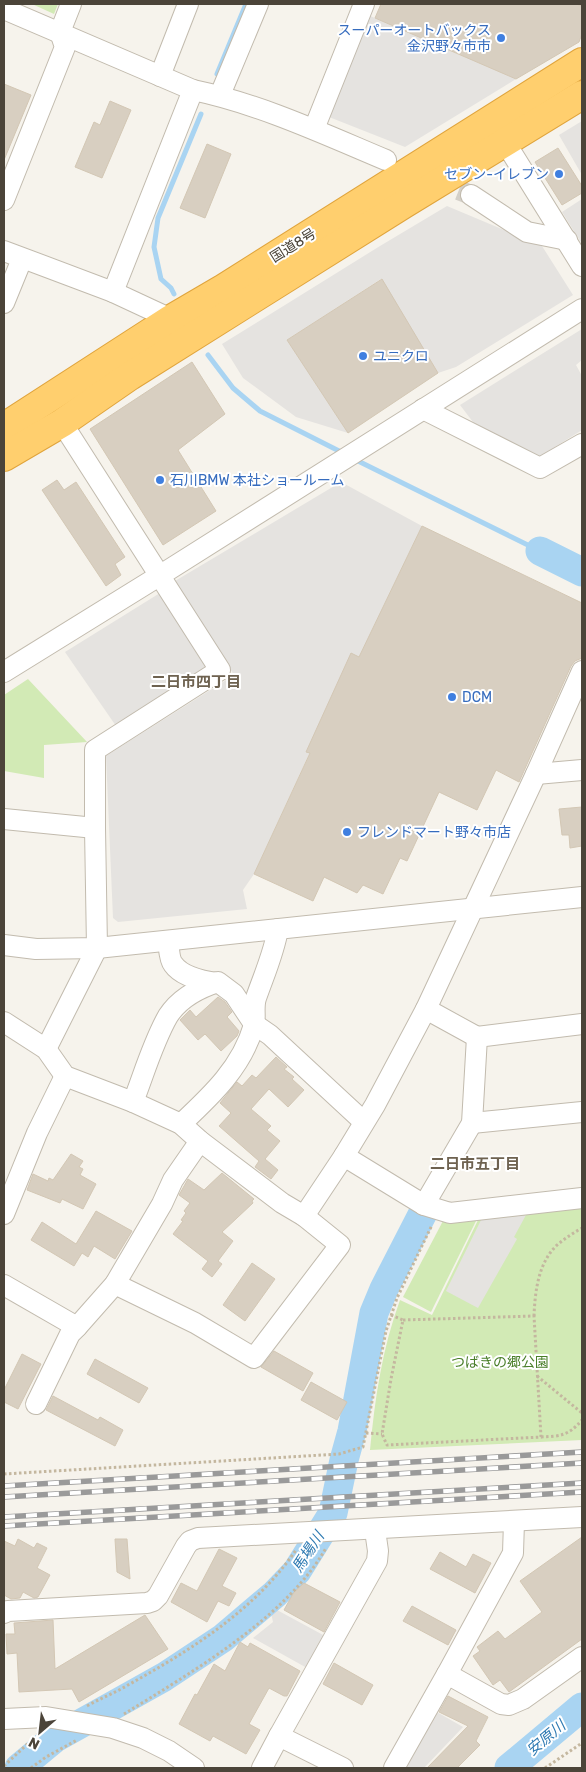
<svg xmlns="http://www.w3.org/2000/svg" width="586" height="1772" font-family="Rubik,'Noto Sans JP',sans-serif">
<rect width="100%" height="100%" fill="#f6f3ec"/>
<g fill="#d2eab5">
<polygon points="32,4 58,4 54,14"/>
<polygon points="28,679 87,742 44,745 44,778 4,771 4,695"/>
<path d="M582,1207V1440L370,1450C375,1398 382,1349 400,1300L432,1315L479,1218Z"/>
<polygon points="444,1219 477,1219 431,1312 403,1297"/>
</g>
<g fill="#e5e3e0">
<polygon points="368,15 516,79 405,147 329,117"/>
<polygon points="582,121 582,175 559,135"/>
<polygon points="582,199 582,244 562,212"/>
<polygon points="447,206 542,246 573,295 456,367 438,373 381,279 287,340 348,433 296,417 243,378 222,344 380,246"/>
<polygon points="582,329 582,360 576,365 582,376 582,430 539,457 476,426 460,405"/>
<polygon points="341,482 422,526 322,735 311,750 254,874 243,890 247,909 118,922 113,918 106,756 234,675 175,581"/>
<polygon points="160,593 206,668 116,726 65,652"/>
<polygon points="526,1215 514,1237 517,1239 478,1308 446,1291 481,1220"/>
<polygon points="277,1610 325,1636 307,1668 253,1638 273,1622 271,1613"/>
<polygon points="435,1711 463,1727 424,1768 404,1768"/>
</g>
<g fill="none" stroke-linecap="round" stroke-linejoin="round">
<g stroke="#a9d4f2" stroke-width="5">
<polyline points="217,74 246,4"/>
<polyline points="174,294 171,288 161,279 154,247 158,218 201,114"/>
<polyline points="208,355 233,388 260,411 345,454"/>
<polyline points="354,459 540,551"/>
</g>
<g stroke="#a9d4f2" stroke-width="29">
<polyline points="540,551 582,572"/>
<polyline points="19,1768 55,1738 164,1677 223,1638 275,1594 297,1571 333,1513 344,1460 352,1431 374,1313 384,1289 424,1211"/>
<polyline points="509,1768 582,1707"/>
</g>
</g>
<g fill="#d8cfc1" stroke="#d3c7b4">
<polygon points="381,4 576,4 582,6 582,34 579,42 516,79 375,18"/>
<polygon points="4,84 31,95 4,160"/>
<polygon points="110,101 131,110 102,178 75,167 94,122 100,125"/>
<polygon points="207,144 231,154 205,218 180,208"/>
<polygon points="558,148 582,186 582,193 562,205 535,162"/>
<polygon points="382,279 438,373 348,433 287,340"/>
<polygon points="192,362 225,414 178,450 216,511 163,545 90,429"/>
<polygon points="57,480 64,490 76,482 125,557 115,564 121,575 106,586 42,490"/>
<polygon points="422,526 582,603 582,658 575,661 571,666 519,782 496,770 477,810 439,792 407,861 400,858 383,894 363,885 357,893 324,877 313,901 254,874 310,753 306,752 351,653 359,657"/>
<polygon points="582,807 582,846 570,848 569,835 562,835 559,809"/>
<polygon points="218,997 225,1002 232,1012 227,1017 239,1031 237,1036 221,1051 205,1034 198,1040 180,1020 190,1010 196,1017"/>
<polygon points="276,1057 287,1067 284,1069 294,1077 292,1079 304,1090 288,1107 269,1089 251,1109 271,1126 267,1130 280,1141 265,1159 278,1170 271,1179 255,1167 259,1161 219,1126 231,1113 220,1103 237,1082 242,1086 252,1075 256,1078"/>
<polygon points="71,1154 83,1161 79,1167 83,1169 80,1175 96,1184 83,1209 62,1199 60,1203 27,1190 33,1174 48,1181 49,1178 53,1180"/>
<polygon points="222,1173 254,1199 252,1201 253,1203 222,1232 233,1241 218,1261 222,1264 212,1277 202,1269 208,1261 173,1234 183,1221 181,1220 186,1213 184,1211 190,1203 179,1195 188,1179 204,1190"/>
<polygon points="96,1211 132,1231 115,1259 94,1246 88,1257 82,1253 74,1266 31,1240 42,1222 76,1244"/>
<polygon points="252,1263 275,1279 245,1321 223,1305"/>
<polygon points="274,1351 313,1373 303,1391 261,1367"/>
<polygon points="22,1354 41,1364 18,1409 4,1402 4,1390"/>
<polygon points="95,1359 148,1388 139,1403 87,1374"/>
<polygon points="311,1382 347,1402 337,1420 301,1400"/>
<polygon points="53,1396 98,1420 100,1417 123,1430 115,1446 46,1410"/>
<polygon points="582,1537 582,1639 509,1692 500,1680 493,1685 473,1656 480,1651 477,1647 498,1631 505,1639 542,1612 520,1581"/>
<polygon points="18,1539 34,1548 37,1543 47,1548 37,1568 50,1575 38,1597 34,1598 23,1592 20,1598 11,1599 4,1595 4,1541 15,1546"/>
<polygon points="115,1539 127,1539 130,1579 117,1572"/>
<polygon points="219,1549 237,1558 222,1586 236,1593 229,1606 218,1601 207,1622 171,1602 181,1583 197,1591"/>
<polygon points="440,1552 466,1567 473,1554 491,1563 475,1593 430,1569"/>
<polygon points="304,1583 340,1602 324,1632 284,1610 294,1592"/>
<polygon points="412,1606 456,1630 448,1645 403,1621"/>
<polygon points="145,1615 168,1649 79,1702 72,1689 19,1692 17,1653 7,1654 6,1634 15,1634 14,1623 53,1620 55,1669"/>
<polygon points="240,1642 248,1647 250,1643 300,1671 287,1696 284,1696 269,1688 249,1724 260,1730 246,1754 213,1736 210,1741 179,1724 195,1694 197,1695 214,1664 225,1671"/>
<polygon points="334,1663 373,1685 362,1705 323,1684"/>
<polygon points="448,1696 488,1717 476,1741 480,1745 457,1768 427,1768 468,1726 439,1712"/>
</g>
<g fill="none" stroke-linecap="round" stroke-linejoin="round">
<polyline stroke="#d4d0c8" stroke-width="20" stroke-dasharray="20 10" stroke-linecap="butt" points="431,179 471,195"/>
<g stroke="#c2bbae" stroke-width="22">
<g id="minor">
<path d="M4,9L193,90C260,104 324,134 386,160"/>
<polyline points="160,76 188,4"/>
<polyline points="220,95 258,4"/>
<polyline points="314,129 364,4"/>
<polyline points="505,142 582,266"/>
<polyline points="471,195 527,232 567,240"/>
<polyline points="4,200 65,47 60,32 71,4"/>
<polyline points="4,251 113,292"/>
<polyline points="4,303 22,259"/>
<polyline points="171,319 113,292 193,90"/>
<polyline points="423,409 540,468 582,444"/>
<polyline points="4,672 159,576 582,309"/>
<polyline points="536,774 582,770"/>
<polyline points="4,819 95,828"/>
<path d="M168,941C169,947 169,959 173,964C182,977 202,981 217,983"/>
<polyline points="4,945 36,949 97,948 582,897"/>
<polyline points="426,1009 477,1037"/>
<polyline points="4,1022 46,1049 65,1076 133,1102 181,1124 200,1141 282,1203 304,1216 344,1156 375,1105 426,1009 536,774 582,671"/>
<polyline points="46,1049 97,948 95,828 95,750 220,670 62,423"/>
<path d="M133,1102C144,1074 153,1042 168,1016C179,999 199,988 218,982L234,994L254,1024L270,1035L364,1122"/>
<polyline points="472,1123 582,1112"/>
<path d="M181,1124C212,1095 242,1067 254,1025C256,1017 253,1007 256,998C264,975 274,953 278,929"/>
<polyline points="344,1156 424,1205 472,1123 477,1037 582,1024"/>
<polyline points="424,1205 450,1213 582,1198"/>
<polyline points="4,1214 37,1133 65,1076"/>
<polyline points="115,1284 195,1323 254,1358 340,1245 304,1216"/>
<polyline points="4,1285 77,1327 115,1284 162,1204 173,1180 200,1141"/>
<polyline points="36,1404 70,1334 77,1327"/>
<polyline points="4,1613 8,1611 147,1603 153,1601 158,1596 186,1546 190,1541 198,1538 582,1517"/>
<polyline points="447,1674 513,1553 514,1522"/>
<polyline points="4,1719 46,1717 113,1728 143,1738 169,1751 194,1768"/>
<polyline points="279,1736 377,1561 378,1551 375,1530"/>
<polyline points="262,1768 279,1736 343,1768"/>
<polyline points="394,1768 447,1674 501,1704 509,1705 523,1699 582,1657"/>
</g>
</g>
<g stroke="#e0a43c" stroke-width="30">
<g id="highway">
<polyline points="4,427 171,319 224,288 582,62"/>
<polyline points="4,457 62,423 130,376 404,204 582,95"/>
</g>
</g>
<g stroke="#c4b79f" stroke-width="3" stroke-dasharray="2.5 2.5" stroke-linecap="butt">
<polyline points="391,1315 403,1320 391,1379 382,1434 387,1445 541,1437 534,1316 403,1320"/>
<path d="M534,1316C535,1292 538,1264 556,1246C564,1239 573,1233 582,1228"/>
<polyline points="537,1376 582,1413"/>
<polyline points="366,1433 382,1434"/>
<path d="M541,1437C561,1436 568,1436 582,1420"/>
<polyline points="4,1474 339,1454 363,1447 386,1331 397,1298 432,1225"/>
<path d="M87,1706C101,1698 115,1693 128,1685C191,1650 255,1610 296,1550"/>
<path d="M124,1714C192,1672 286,1618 326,1548"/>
<polyline points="4,1766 38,1734"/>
<polyline points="31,1768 46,1757 77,1740"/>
<polyline points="545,1768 582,1743"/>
</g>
<use href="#minor" stroke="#fff" stroke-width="20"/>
<use href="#highway" stroke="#ffcf6e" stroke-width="28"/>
<g stroke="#9a9a9a" stroke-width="5.5">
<g id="rail">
<polyline points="4,1486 582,1452"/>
<polyline points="4,1497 582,1463"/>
<polyline points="4,1517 582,1483"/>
<polyline points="4,1526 582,1492"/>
</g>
</g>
<use href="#rail" stroke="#fff" stroke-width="4" stroke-dasharray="11" stroke-linecap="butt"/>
</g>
<g fill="#3f7fe0" stroke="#fff" stroke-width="2">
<circle cx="501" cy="38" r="5"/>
<circle cx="559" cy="174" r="5"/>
<circle cx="363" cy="356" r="5"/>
<circle cx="160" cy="480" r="5"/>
<circle cx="452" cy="697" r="5"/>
<circle cx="347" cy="832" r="5"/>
</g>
<g text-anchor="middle" stroke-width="4" stroke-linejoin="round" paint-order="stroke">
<g font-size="14" fill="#366cbe" stroke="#fff" text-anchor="start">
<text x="491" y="35" text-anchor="end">スーパーオートバックス<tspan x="491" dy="16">金沢野々市市</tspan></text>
<text x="549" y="179" text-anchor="end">セブン-イレブン</text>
<text x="373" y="361">ユニクロ</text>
<text x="170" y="485">石川BMW 本社ショールーム</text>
<text x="462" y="702">DCM</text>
<text x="357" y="837">フレンドマート野々市店</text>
</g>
<g font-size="14" fill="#4b4439" stroke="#fff">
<text transform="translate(293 245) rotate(-32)" y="5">国道8号</text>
</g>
<g font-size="14" fill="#4a7f2a" stroke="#fff">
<text x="500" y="1367">つばきの郷公園</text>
</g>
<g font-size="15" font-weight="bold" fill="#6e6250" stroke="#fff">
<text x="196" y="687">二日市四丁目</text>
<text x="475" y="1169">二日市五丁目</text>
</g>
<g font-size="15" font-style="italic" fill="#2e7ab2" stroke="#fff">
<text transform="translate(308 1552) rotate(-57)" y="5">馬場川</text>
<text transform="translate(546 1738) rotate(-40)" y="5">安原川</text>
</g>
</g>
<rect width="586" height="1772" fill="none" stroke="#4b4439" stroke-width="10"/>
<g transform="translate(40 1732) rotate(208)" stroke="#ffffff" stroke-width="4" paint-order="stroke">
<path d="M0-4L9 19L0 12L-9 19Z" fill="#4b4439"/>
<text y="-8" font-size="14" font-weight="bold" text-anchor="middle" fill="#4b4439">N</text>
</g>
</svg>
